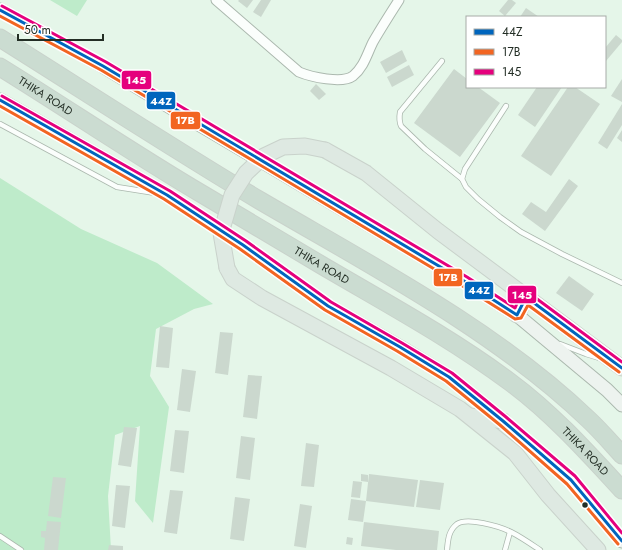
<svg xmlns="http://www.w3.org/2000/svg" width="622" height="550" font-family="Jost,sans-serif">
<rect width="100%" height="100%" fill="#e5f6e9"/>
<g fill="#beebca">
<polygon points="50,0 87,0 77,16"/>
<polygon points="0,178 81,229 157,263 213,304 194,309 156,329 150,376 169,407 153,523 135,501 140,426 115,435 108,496 111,550 0,550"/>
</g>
<g fill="#cbd8ce">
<polygon points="239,0 253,0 247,8 238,1"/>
<polygon points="261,0 271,0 261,17 253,12"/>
<polygon points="508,0 512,0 516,3 505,16 499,11"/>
<polygon points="526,8 539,17 520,17"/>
<polygon points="616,35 622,40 622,42 606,61 605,48"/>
<polygon points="402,50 407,61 386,73 380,62"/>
<polygon points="409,65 414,75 392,87 387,77"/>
<polygon points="454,69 467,79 467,87 478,87 500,103 460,157 414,123"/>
<polygon points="622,79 622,102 611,96"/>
<polygon points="316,84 326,94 319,100 310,91"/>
<polygon points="537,87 562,87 535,127 518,115"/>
<polygon points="568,87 575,87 600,104 551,176 521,156"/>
<polygon points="622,104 622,125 607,149 598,143"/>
<polygon points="622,130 622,142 617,138"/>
<polygon points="569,179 578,186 545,231 522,214 531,202 546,212"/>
<polygon points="569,276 594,294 582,311 556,293"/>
<polygon points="160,326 173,328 169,368 156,367"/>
<polygon points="220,332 233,333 228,375 215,373"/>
<polygon points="182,369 196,371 190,412 177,410"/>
<polygon points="248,375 262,376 257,419 243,417"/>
<polygon points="124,427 137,428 131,467 118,465"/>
<polygon points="175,430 189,431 184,473 170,471"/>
<polygon points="241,436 255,438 250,480 236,478"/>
<polygon points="306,443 319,445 314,487 301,486"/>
<polygon points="361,474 368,475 368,482 361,481"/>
<polygon points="369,474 418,480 414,507 366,501 363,522 348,520 351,499 366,501"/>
<polygon points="53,477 66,478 61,518 48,516"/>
<polygon points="420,480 444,483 440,510 416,507"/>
<polygon points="353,481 362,482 360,498 351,497"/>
<polygon points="116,485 130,486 125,528 112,526"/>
<polygon points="170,490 183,491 177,534 164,532"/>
<polygon points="235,497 250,499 244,541 230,539"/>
<polygon points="300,504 312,506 306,548 294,546"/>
<polygon points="47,521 61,522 58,550 44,550 45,538 41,537 41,531 46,531"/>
<polygon points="364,522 439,531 437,550 396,550 361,546"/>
<polygon points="347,537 353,538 352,545 346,544"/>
<polygon points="109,545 123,546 123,550 108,550"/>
</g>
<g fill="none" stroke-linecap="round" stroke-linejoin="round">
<g stroke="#abb8ae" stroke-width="6">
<g id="lane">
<path d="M442,61L400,112C399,118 399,121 401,126L425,149L462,179"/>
<polyline points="506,106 465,169 462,179 466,187 478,199 500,217 521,232 562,254 622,283"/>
<polyline points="0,124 117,187 155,193"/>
<polyline points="560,344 586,354 599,358"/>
<polyline points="0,536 21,550"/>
<path d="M447,550C448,541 448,531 457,524C467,517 499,526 511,532C521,537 531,544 540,550"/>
<polyline points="505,550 510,532"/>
</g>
</g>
<g stroke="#abb8ae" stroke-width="11">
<path id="street" d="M216,0L299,72C311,77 342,84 353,76C364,67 367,54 373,42C381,28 390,14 399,0"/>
</g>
<g stroke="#abb8ae" stroke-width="15">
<g id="secondary">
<polyline points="0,10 103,66 182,114 464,281 517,315 607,390 622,405"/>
<polyline points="0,100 167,195 243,245 328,306 400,347 449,377 503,421 571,480 622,541"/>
</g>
</g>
<g stroke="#c9d2cb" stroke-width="17">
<g id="primary">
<polyline points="325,150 366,173 438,231 622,368"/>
<polyline points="227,268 233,279 262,298 391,368 460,409 515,453 548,495 598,550"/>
<polyline points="517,315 526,297"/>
<polyline points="470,416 503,421"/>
</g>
</g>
<g stroke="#c9d2cb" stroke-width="19">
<g id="highway">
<path d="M0,38C86,92 172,148 259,200C370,265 495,330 588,419C600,430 611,443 622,455"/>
<path id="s1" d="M0,67C68,109 134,154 202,194C243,218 283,242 323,266C386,303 451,338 510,382C552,413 587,452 622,490"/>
</g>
</g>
<use href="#lane" stroke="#fbfefc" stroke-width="4.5"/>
<use href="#street" stroke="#fbfefc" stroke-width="9"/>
<use href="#secondary" stroke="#edf3ef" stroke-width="13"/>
<use href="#primary" stroke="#dee9e2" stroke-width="15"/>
<use href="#highway" stroke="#cbdcd1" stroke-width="17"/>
<g stroke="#c9d2cb" stroke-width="17" stroke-linecap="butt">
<polyline id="primary-bridge" points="227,268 221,233 232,195 246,173 264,156 283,147 305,146 325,150"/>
</g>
<use href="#primary-bridge" stroke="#dee9e2" stroke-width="15"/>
<g stroke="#fff" stroke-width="6">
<g id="bus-1">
<polyline points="0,10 103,66 464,281 517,315 526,297 622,368"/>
<polyline points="0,100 167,195 243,245 328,306 400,347 449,377 503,421 571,480 622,541"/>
</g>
</g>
<g stroke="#fff" stroke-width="6">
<g id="bus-2">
<polyline points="0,16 101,70 461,285 515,319 521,318 528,305 619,372"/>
<polyline points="0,106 164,199 240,249 325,310 397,351 446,381 500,425 567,484 618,544"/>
</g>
</g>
<g stroke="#fff" stroke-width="6">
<g id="bus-3">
<path d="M2,6L106,62L467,277L515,308C518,302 520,291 529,293L622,362"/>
<polyline points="2,96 170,191 246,241 331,302 402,343 452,373 506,417 575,476 622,533"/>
</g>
</g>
<use href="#bus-1" stroke="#0065bd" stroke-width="3"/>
<use href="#bus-2" stroke="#f26522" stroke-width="3"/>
<use href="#bus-3" stroke="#e5007d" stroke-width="3"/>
</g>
<circle fill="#232e25" stroke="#fff" stroke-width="1.5" cx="585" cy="505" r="3.5"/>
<g text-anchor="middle" stroke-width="4" stroke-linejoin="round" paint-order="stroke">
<g font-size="11" fill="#232e25" stroke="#fff">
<text dy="4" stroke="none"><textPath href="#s1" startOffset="54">THIKA ROAD</textPath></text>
<text dy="4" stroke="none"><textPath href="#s1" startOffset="378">THIKA ROAD</textPath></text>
<text dy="4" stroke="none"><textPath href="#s1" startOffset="702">THIKA ROAD</textPath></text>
</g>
</g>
<g stroke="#fff" stroke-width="1.5">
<rect x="121" y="70" width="31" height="20" rx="4" fill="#e5007d"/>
<rect x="146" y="91" width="30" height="19" rx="4" fill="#0065bd"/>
<rect x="170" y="111" width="31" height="19" rx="4" fill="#f26522"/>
<rect x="433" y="268" width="30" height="19" rx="4" fill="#f26522"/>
<rect x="464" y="281" width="30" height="19" rx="4" fill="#0065bd"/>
<rect x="507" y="285" width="30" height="19" rx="4" fill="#e5007d"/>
</g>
<g font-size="11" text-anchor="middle" font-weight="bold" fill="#fff">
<text x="136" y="84">145</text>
<text x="161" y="105">44Z</text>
<text x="185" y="124">17B</text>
<text x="448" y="281">17B</text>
<text x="479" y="294">44Z</text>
<text x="522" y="299">145</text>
</g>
<rect x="466" y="16" width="140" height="72" fill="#ffffff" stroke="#a7aba8"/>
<rect x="474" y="29" width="20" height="6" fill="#0065bd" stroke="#a7aba8"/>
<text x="502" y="36" font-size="12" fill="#232e25">44Z</text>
<rect x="474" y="49" width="20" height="6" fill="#f26522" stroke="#a7aba8"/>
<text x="502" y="56" font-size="12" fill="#232e25">17B</text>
<rect x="474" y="69" width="20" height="6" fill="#e5007d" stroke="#a7aba8"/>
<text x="502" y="76" font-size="12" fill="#232e25">145</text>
<path d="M18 34v6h85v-6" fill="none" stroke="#232e25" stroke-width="2"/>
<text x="24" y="34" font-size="12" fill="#232e25" stroke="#ffffff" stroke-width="3" paint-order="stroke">50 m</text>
</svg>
